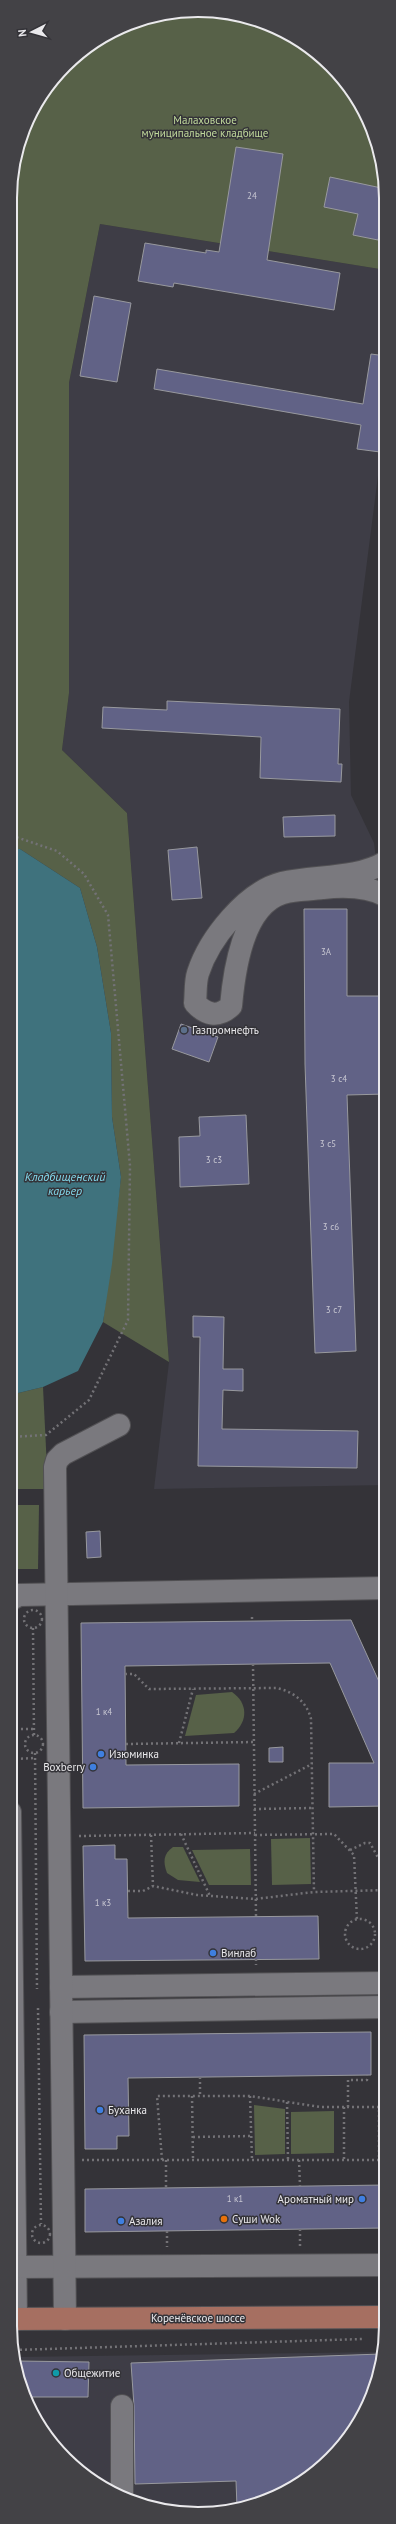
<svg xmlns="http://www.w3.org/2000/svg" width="396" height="2524" font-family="'PT Sans',sans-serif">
<rect width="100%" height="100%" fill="#343338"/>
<g fill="#3e3d46">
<polygon points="100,224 386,270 386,436 379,468 349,702 351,795 374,843 382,907 386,908 386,1485 154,1489 169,1362 127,813 62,750 69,693 69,383"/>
<polygon points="382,2352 367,2409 322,2467 259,2504 186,2514 115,2495 65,2459 24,2398 16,2357"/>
</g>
<g fill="#576148">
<polygon points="211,10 281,29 331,65 367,115 386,185 386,270 100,224 69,383 69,693 62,750 127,813 169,1362 103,1322 121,1177 112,1117 111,1033 97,947 80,888 20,849 10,849 10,185 29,115 74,57 138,20"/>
<polygon points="43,1387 48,1489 10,1489 10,1395"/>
<polygon points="10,1505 39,1505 38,1569 10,1569"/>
<path d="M232,1692C248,1703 248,1721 234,1733L185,1736L196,1695Z"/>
<polygon points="310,1838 311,1884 272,1885 271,1839"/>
<path d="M173,1847H183L200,1882L178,1880L167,1873C163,1862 163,1854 173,1847Z"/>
<polygon points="250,1849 251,1885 209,1885 192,1850"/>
<polygon points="254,2105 285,2109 285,2154 255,2155"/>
<polygon points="334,2111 334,2153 291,2154 291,2112"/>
</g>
<polygon fill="#3f727d" points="10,849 20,849 80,888 97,947 111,1033 112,1117 121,1177 112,1264 103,1322 78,1371 43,1387 10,1395"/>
<g fill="#616286" stroke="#98999e">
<polygon points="236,147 283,154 267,260 340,273 334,310 174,283 173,287 138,281 145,243 206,253 206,250 219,252"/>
<polygon points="330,177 386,189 386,208 378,240 353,235 358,214 324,207"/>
<polygon points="94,296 131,303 117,382 80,376"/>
<polygon points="371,354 386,356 386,420 380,452 357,449 361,425 154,389 157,369 363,404"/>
<polygon points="167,701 340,709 338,764 342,764 341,782 260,778 261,737 102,728 103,707 167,710"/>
<polygon points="335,815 335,836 284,837 283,817"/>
<polygon points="197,847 202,898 172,900 168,850"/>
<polygon points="304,909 347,909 347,996 386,996 386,1094 347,1095 356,1351 315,1353 305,1064"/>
<polygon points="181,1024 218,1037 209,1062 172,1049"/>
<polygon points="246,1115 249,1184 180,1187 179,1137 200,1136 199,1117"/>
<polygon points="193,1316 224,1317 223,1369 243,1369 243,1391 223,1390 222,1429 358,1431 357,1468 198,1466 200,1337 193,1337"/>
<polygon points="100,1531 101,1557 87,1558 86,1532"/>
<polygon points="351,1620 386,1697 386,1806 329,1807 329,1763 374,1763 330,1663 125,1666 126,1765 239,1764 239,1806 83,1808 81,1623"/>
<polygon points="283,1747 283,1762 269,1762 269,1748"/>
<polygon points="115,1845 115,1859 127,1859 128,1918 318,1916 319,1959 85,1961 83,1846"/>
<polygon points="371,2032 371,2075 128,2078 129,2136 117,2136 117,2149 85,2149 84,2035"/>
<polygon points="386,2185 386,2228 85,2232 85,2189"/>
<polygon points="381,2354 367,2409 322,2467 259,2504 237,2507 236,2481 135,2484 134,2406 131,2363"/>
<polygon points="17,2361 89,2362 88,2397 24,2397 24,2384 22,2384"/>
</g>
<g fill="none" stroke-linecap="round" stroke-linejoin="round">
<g stroke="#525154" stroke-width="24">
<g id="minor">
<path d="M386,862C355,880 315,875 282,883C246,892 209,939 198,973C195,982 196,994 195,1003C206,1015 218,1018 231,1006C234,971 243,905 283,893C295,889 310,890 323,888C342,886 368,886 386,896"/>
<polyline points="10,1600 19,1595 386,1588"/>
<polyline points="10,1812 16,2319"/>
<polyline points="61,1987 386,1983"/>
<polyline points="61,2012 386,2007"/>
<polyline points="10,2267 386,2265"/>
<polyline points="65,2319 55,1467 57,1460 63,1454 119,1425"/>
<polyline points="122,2406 122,2497"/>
</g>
</g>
<g stroke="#525154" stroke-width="24">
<polyline id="major" points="10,2319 386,2317"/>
</g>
<g stroke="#737276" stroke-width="2.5" stroke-dasharray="2 3" stroke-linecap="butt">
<polyline points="10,1437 46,1435 89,1400 128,1320 130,1166 108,915 84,874 57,851 10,835"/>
<circle cx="33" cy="1619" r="9"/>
<polyline points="252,1617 252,1621"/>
<polyline points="33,1628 34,1735"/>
<polyline points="253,1664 256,1916"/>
<path d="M125,1674H134L149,1689L276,1688C293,1691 307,1702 311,1719L314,1892"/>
<polyline points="16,1729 34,1729"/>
<circle cx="34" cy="1744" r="9"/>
<polyline points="179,1743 193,1689"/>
<polyline points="126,1744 254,1742"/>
<polyline points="35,1753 37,1989"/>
<polyline points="16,1759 34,1758"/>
<polyline points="254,1794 312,1764"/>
<polyline points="254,1809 313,1808"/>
<polyline points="181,1834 210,1896"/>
<polyline points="151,1835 153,1886 197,1895 255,1899 314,1892 386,1890"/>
<polyline points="255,1835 334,1834 354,1855 357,1920"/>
<polyline points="79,1836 255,1833"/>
<polyline points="350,1850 365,1843 370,1843 386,1872"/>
<polyline points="128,1891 143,1891 153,1886"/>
<circle cx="360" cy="1934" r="15"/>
<polyline points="256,1959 256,1965"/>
<polyline points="38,2008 41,2224"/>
<polyline points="200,2077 200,2096"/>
<polyline points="192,2096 193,2160"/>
<polyline points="250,2096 252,2160"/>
<polyline points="287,2102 288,2160"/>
<polyline points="344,2107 344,2160"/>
<polyline points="348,2107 348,2080 367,2080 367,2075"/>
<polyline points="379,2107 386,2104"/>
<polyline points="193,2137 251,2136"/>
<polyline points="82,2160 379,2160 379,2107 320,2107 250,2096 157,2096 162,2160"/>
<polyline points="166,2160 166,2188"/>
<polyline points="299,2160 300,2186"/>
<polyline points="379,2160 386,2163"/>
<circle cx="41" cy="2234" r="9"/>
<polyline points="300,2229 300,2246"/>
<polyline points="167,2231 167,2247"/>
<polyline points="15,2350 362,2339"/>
</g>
<use href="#minor" stroke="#7a797e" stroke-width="22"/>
<use href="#major" stroke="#a66f61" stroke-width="22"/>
</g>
<circle fill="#5c6f8a" stroke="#343338" stroke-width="1.5" cx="184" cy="1030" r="4"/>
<g fill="#3f7fe0" stroke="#343338" stroke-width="1.5">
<circle cx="101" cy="1754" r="4"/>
<circle cx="93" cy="1767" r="4"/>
<circle cx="213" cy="1953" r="4"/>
<circle cx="100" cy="2110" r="4"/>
<circle cx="362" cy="2199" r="4"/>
<circle cx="121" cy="2221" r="4"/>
</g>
<circle fill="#e8710a" stroke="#343338" stroke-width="1.5" cx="224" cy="2219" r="4"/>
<circle fill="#0f9aa8" stroke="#343338" stroke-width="1.5" cx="56" cy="2373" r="4"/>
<g text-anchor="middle" stroke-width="3" stroke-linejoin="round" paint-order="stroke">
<g font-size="9" fill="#c8c7d2">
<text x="252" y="199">24</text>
<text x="326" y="955">3А</text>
<text x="339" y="1082">3 с4</text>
<text x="328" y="1147">3 с5</text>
<text x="214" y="1163">3 с3</text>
<text x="331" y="1230">3 с6</text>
<text x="334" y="1313">3 с7</text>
<text x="104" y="1715">1 к4</text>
<text x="103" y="1906">1 к3</text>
<text x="235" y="2202">1 к1</text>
</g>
<g font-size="11" fill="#c1da9c" stroke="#343338">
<text x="205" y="124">Малаховское<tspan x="205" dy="13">муниципальное кладбище</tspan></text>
</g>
<g font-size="11" fill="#eae9ec" stroke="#343338" text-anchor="start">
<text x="192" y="1034">Газпромнефть</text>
<text x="109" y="1758">Изюминка</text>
<text x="85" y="1771" text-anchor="end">Boxberry</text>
<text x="221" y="1957">Винлаб</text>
<text x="108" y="2114">Буханка</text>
<text x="354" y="2203" text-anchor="end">Ароматный мир</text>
<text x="232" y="2223">Суши Wok</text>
<text x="129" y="2225">Азалия</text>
<text x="64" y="2377">Общежитие</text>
</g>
<g font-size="11" fill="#eae9ec" stroke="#343338">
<text x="198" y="2322">Коренёвское шоссе</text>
</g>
<g font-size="12" font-style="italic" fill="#83d9ec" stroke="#343338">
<text x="65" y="1181">Кладбищенский<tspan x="65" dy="14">карьер</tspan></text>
</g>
</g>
<path d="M0 0H396V2524H0ZM198 17H198A181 181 0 0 1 379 198V2326A181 181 0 0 1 198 2507H198A181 181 0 0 1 17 2326V198A181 181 0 0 1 198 17Z" fill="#434246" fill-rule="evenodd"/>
<path fill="none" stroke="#eae9ec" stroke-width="2" d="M198 17H198A181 181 0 0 1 379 198V2326A181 181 0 0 1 198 2507H198A181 181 0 0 1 17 2326V198A181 181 0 0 1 198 17Z"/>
<g transform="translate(32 32) rotate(264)" stroke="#343338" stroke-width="3" paint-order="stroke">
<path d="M0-3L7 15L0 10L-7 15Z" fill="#eae9ec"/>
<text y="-6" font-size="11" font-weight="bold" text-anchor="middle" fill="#eae9ec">N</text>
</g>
</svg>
